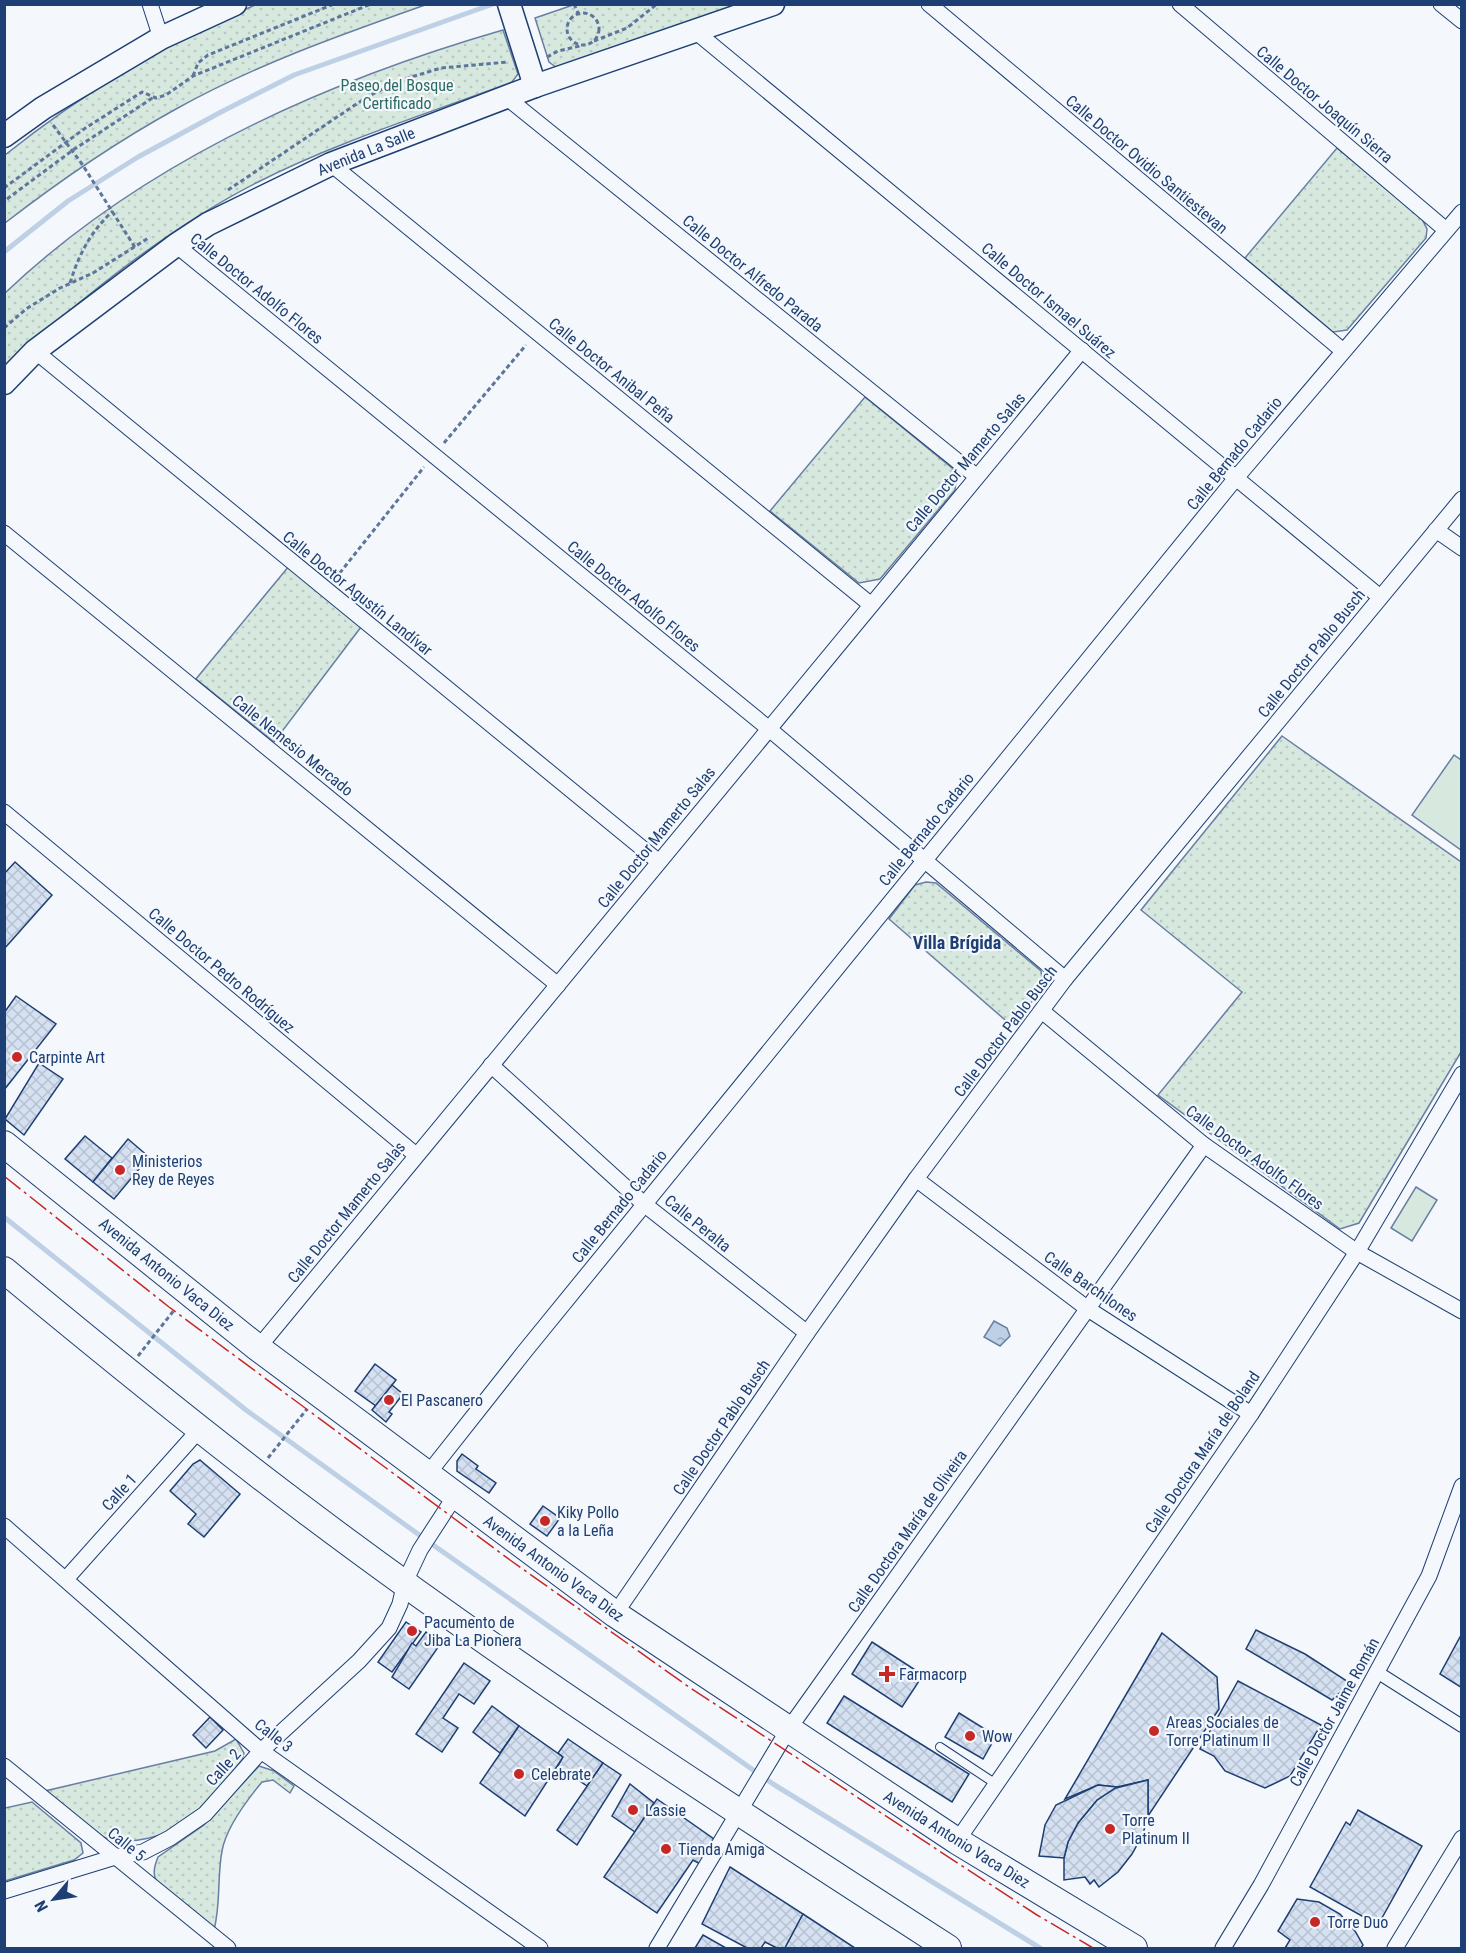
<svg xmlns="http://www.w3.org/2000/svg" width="1466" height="1953" font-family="'Roboto Condensed',sans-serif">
<defs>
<pattern id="park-dots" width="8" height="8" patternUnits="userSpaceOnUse" patternTransform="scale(1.5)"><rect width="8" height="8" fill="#d7e8df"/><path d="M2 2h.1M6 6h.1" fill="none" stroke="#b8c8c3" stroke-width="1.8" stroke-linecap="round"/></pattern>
<pattern id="water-ripples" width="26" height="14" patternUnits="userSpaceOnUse" patternTransform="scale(1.5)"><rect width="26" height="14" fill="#bed0e5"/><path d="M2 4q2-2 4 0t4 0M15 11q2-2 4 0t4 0" fill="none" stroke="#9aaabe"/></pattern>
<pattern id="building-cross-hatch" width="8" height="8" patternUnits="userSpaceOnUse" patternTransform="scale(1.5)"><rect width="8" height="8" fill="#d5e0f0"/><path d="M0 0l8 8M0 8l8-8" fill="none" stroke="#b6c1d1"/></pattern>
</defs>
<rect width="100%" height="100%" fill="#f4f7fb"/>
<g fill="#d7e8df" stroke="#687fa3" stroke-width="1.5">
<polygon points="1454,755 1461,760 1461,850 1412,815"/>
<polygon points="1416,1187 1437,1200 1412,1241 1391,1228"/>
</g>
<g fill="url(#park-dots)" stroke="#687fa3" stroke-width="1.5">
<path d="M255,5H425C340,35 255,65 176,109C116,142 58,182 5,223V155C80,95 166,43 255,5Z"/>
<polygon points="573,5 738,5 557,68 549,62 535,18"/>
<path d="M503,30L518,74L512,82C427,114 339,141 258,182C166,229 82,298 5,366V293C142,163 323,82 503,30Z"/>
<polygon points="1337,148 1422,219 1427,229 1426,238 1347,330 1333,332 1245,258"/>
<polygon points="865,397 952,468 956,479 955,490 880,579 859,583 770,511"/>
<polygon points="289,566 361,627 274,742 196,679"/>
<polygon points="1282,736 1461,862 1461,1052 1359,1223 1340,1229 1158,1095 1242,992 1141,910"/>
<polygon points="926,882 936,883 1041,971 1043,988 1012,1026 889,919 915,885"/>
<path d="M236,1739L244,1753L242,1760C227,1778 212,1800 194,1816C170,1836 128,1849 98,1835C81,1828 60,1804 45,1791L215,1751Z"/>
<path d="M259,1766L274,1771L294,1786L290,1793L273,1780L262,1782C247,1800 226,1828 222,1851C217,1877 221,1903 214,1930L158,1884C152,1875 154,1867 158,1857L204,1825Z"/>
<polygon points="32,1802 81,1843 83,1853 74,1860 5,1881 5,1808"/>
</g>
<polygon fill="url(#water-ripples)" stroke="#687fa3" stroke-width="1.5" points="994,1321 1007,1328 1010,1336 1000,1346 984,1337"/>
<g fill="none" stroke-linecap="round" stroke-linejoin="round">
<g stroke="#bed0e5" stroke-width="5">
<polyline points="4,252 68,201 138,157 221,112 294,75 493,4"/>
<polyline points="4,1217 246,1410 436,1547 773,1784 1040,1948"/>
</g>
</g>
<g fill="url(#building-cross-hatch)" stroke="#1d3f73" stroke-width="1.5">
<polygon points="15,862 52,895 4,949 4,874"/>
<polygon points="16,996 56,1024 4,1090 4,1013"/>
<polygon points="39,1063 63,1079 24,1135 5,1119"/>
<polygon points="85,1136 112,1158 93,1182 65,1159"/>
<polygon points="128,1139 149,1157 114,1199 93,1182"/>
<polygon points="375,1364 396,1380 376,1406 355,1391"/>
<polygon points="392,1385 403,1394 389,1412 392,1414 386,1422 372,1410"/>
<polygon points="462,1454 478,1466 476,1469 496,1483 489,1493 457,1471 457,1461"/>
<polygon points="200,1460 240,1494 204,1537 188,1524 196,1514 170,1491 193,1464"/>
<polygon points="543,1506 560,1518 547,1536 530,1524"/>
<polygon points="406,1622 421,1632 392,1672 378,1662"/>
<polygon points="1256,1630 1305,1654 1350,1683 1332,1700 1246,1649"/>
<polygon points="426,1632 441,1643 409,1689 392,1677 412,1643 416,1646"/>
<polygon points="1162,1633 1217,1677 1219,1709 1148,1816 1148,1780 1117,1787 1098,1785 1065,1799"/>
<polygon points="1460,1637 1462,1638 1462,1688 1440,1674"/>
<polygon points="872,1642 923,1675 902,1707 852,1674"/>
<polygon points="464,1663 490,1681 474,1704 459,1694 443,1718 458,1728 442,1752 416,1734"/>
<polygon points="1238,1681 1321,1725 1290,1776 1265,1788 1225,1771 1214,1756 1200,1749"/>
<polygon points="844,1696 969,1774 952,1802 827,1723"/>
<polygon points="492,1706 519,1726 500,1753 473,1732"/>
<polygon points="959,1713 996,1736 983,1759 945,1737"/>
<polygon points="210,1717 223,1730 206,1748 193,1735"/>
<polygon points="519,1726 563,1757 525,1816 480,1783"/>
<polygon points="568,1739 603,1763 587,1786 558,1766 563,1757 558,1753"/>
<polygon points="603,1763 621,1775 577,1845 557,1830"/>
<polygon points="1148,1780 1148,1816 1143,1834 1132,1854 1118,1872 1099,1887 1094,1880 1090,1884 1085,1877 1064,1880 1064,1858 1068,1842 1078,1823 1097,1800 1112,1789"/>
<polygon points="630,1784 654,1803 635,1832 612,1816"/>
<polygon points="1098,1785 1117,1787 1097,1800 1078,1823 1068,1842 1064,1858 1039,1856 1045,1825 1056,1805"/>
<polygon points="657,1799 714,1839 700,1864 693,1860 657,1913 604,1877"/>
<polygon points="1358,1810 1422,1846 1378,1925 1310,1887 1346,1822 1350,1825"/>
<polygon points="730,1867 803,1914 785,1948 777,1948 765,1942 761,1948 747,1948 702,1924"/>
<polygon points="1297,1899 1319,1902 1340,1914 1355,1931 1363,1945 1361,1948 1285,1948 1290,1940 1278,1931"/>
<polygon points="803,1914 855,1948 785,1948"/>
<polygon points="703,1935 726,1948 695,1948"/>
</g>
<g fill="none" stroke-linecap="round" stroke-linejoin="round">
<g stroke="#1d3f73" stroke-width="10">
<polyline id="service" points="940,1747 996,1784"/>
</g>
<g stroke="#1d3f73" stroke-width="14">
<polyline id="pedestrian" points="1377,1672 1462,1726"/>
</g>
<g stroke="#1d3f73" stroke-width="17">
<g id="minor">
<polyline points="150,4 161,38"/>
<polyline points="929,4 1342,350"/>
<polyline points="1180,4 1446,230"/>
<polyline points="1441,4 1462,21"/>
<polyline points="695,31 1380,597"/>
<polyline points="506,97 976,476"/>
<polyline points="331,164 870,604"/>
<polyline points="176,245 768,728 1065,979"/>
<polyline points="35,351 659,862"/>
<polyline points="1436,530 1462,548"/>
<polyline points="4,533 558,985"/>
<polyline points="4,812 416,1155"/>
<polyline points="1043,1012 1204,1145 1357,1252 1462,1311"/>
<polyline points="491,1065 644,1204 807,1333"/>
<polyline points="916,1179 1088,1309 1251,1414"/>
<polyline points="258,1348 1082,350"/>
<polyline points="427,1475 525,1351 1236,478 1462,212"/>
<polyline points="4,1526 261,1751 540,1948"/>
<polyline points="66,1579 199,1430"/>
<polyline points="615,1614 807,1333 916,1179 1065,979 1462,499"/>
<polyline points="4,1766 228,1948"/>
<polyline points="957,1841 1251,1414 1357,1252 1462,1074"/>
<polyline points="4,1891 115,1857 143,1852 170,1838 205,1814 261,1751 359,1661 389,1628 400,1604 405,1582 420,1550 455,1496"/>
<polyline points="657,1948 788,1730 1204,1145"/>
<polyline points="1223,1948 1261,1885 1429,1576 1462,1486"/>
<polyline points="1395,1948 1462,1838"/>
</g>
</g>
<g stroke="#1d3f73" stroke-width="25">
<g id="secondary">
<polyline points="509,4 535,86"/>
<polyline points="4,136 43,108 161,38 235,4"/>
<polyline points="4,383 35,351 176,245 208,224 331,164 535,86 773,4"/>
</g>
</g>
<g stroke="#1d3f73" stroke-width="28">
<g id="trunk">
<polyline points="4,1144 258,1348 615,1614 957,1841 1134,1948"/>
<path d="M4,1270C103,1352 203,1434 306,1511C513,1667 731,1808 948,1948"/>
</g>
</g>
<g stroke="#5e769c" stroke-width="3" stroke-dasharray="4.5 3" stroke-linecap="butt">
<polyline points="574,4 578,13"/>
<circle cx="583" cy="29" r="16"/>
<polyline points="594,41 627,28 657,4"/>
<polyline points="547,57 558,51 580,46"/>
<polyline points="193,76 198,63 208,55 334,4"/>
<polyline points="53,125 82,164 136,249"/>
<polyline points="4,188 84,129 142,92 156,98 166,95 193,76 371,4"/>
<polyline points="228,190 367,97 398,81 441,68 508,62"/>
<polyline points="7,199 73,150 154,97"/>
<path d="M70,283C79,254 91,231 113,211"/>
<polyline points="4,328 26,309 60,288 93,273 150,237"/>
<polyline points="444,443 526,345"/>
<polyline points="335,579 424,467"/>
<polyline points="138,1356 175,1309"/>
<polyline points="268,1458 307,1409"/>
</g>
<use href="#service" stroke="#f4f7fb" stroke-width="8"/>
<use href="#pedestrian" stroke="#f4f7fb" stroke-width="12"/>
<use href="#minor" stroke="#f4f7fb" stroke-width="15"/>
<use href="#secondary" stroke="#f4f7fb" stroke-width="22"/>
<use href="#trunk" stroke="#f4f7fb" stroke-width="26"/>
<polyline stroke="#c62828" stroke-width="1.5" stroke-dasharray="21 4.5 3 4.5" stroke-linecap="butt" points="4,1176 169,1307 510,1560 689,1687 1037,1915 1093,1948"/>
</g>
<g fill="#c62828" stroke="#f4f7fb" stroke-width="2">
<circle cx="17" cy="1057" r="6"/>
<circle cx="120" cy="1170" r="6"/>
<circle cx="389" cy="1400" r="6"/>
<circle cx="545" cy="1521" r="6"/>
<circle cx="412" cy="1631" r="6"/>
<path d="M884 1665h6v6h6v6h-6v6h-6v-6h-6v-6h6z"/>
<circle cx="1154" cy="1731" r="6"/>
<circle cx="970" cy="1736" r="6"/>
<circle cx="519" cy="1774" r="6"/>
<circle cx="633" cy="1810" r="6"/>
<circle cx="1110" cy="1829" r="6"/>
<circle cx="666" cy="1849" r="6"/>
<circle cx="1315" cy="1922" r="6"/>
</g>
<g text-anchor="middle" stroke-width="4.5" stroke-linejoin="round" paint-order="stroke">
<g font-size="16" fill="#2c6c60" stroke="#f4f7fb">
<text x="397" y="91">Paseo del Bosque<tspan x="397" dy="18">Certificado</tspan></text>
</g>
<g font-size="16" fill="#1d3f73" stroke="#f4f7fb">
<text transform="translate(1325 104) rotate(40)" y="6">Calle Doctor Joaquín Sierra</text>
<text transform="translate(366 151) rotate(-22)" y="6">Avenida La Salle</text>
<text transform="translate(1147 164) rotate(40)" y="6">Calle Doctor Ovidio Santiestevan</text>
<text transform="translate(753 273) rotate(39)" y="6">Calle Doctor Alfredo Parada</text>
<text transform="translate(257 288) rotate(39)" y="6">Calle Doctor Adolfo Flores</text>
<text transform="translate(1049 300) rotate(40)" y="6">Calle Doctor Ismael Suárez</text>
<text transform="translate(612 370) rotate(39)" y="6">Calle Doctor Anibal Peña</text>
<text transform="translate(1234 453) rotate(-51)" y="6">Calle Bernado Cadario</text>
<text transform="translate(965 462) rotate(-50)" y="6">Calle Doctor Mamerto Salas</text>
<text transform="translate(358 593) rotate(39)" y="6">Calle Doctor Agustín Landívar</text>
<text transform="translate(634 596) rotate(39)" y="6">Calle Doctor Adolfo Flores</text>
<text transform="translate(1311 653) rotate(-51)" y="6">Calle Doctor Pablo Busch</text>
<text transform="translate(293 745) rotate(39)" y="6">Calle Nemesio Mercado</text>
<text transform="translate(926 829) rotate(-51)" y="6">Calle Bernado Cadario</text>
<text transform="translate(656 837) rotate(-51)" y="6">Calle Doctor Mamerto Salas</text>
<text transform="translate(222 970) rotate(40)" y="6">Calle Doctor Pedro Rodríguez</text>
<text transform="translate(1005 1031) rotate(-53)" y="6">Calle Doctor Pablo Busch</text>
<text transform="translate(1255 1157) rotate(36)" y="6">Calle Doctor Adolfo Flores</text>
<text transform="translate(619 1206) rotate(-51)" y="6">Calle Bernado Cadario</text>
<text transform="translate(346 1212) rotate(-51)" y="6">Calle Doctor Mamerto Salas</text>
<text transform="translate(698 1223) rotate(39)" y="6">Calle Peralta</text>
<text transform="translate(167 1274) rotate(39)" y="6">Avenida Antonio Vaca Diez</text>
<text transform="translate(1091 1286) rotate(35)" y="6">Calle Barchilones</text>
<text transform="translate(721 1427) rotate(-56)" y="6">Calle Doctor Pablo Busch</text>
<text transform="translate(1202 1452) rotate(-56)" y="6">Calle Doctora María de Boland</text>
<text transform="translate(119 1492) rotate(-48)" y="6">Calle 1</text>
<text transform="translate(907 1531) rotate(-55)" y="6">Calle Doctora María de Oliveira</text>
<text transform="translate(554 1568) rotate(36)" y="6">Avenida Antonio Vaca Diez</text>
<text transform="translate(1334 1712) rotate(-61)" y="6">Calle Doctor Jaime Román</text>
<text transform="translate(274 1735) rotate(38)" y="6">Calle 3</text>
<text transform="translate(223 1767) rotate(-48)" y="6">Calle 2</text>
<text transform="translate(957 1839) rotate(32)" y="6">Avenida Antonio Vaca Diez</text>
<text transform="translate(127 1844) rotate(39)" y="6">Calle 5</text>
</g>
<g font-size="16" fill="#1d3f73" stroke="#f4f7fb" text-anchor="start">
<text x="29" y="1063">Carpinte Art</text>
<text x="132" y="1167">Ministerios<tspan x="132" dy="18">Rey de Reyes</tspan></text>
<text x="401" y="1406">El Pascanero</text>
<text x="557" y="1518">Kiky Pollo<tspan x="557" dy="18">a la Leña</tspan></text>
<text x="424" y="1628">Pacumento de<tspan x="424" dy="18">Jiba La Pionera</tspan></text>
<text x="899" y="1680">Farmacorp</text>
<text x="1166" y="1728">Areas Sociales de<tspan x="1166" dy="18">Torre Platinum II</tspan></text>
<text x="982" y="1742">Wow</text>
<text x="531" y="1780">Celebrate</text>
<text x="645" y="1816">Lassie</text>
<text x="1122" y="1826">Torre<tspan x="1122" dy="18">Platinum II</tspan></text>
<text x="678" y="1855">Tienda Amiga</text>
<text x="1327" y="1928">Torre Duo</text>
</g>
<g font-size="18" font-weight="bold" fill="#1d3f73" stroke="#f4f7fb">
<text x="957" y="949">Villa Brígida</text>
</g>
</g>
<rect width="1466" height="1953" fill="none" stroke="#1d3f73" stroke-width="12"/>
<g transform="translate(54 1899) rotate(241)" stroke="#f4f7fb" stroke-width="4.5" paint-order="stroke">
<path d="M0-4.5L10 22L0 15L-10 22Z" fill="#1d3f73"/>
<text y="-9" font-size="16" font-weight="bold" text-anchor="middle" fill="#1d3f73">N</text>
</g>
</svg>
